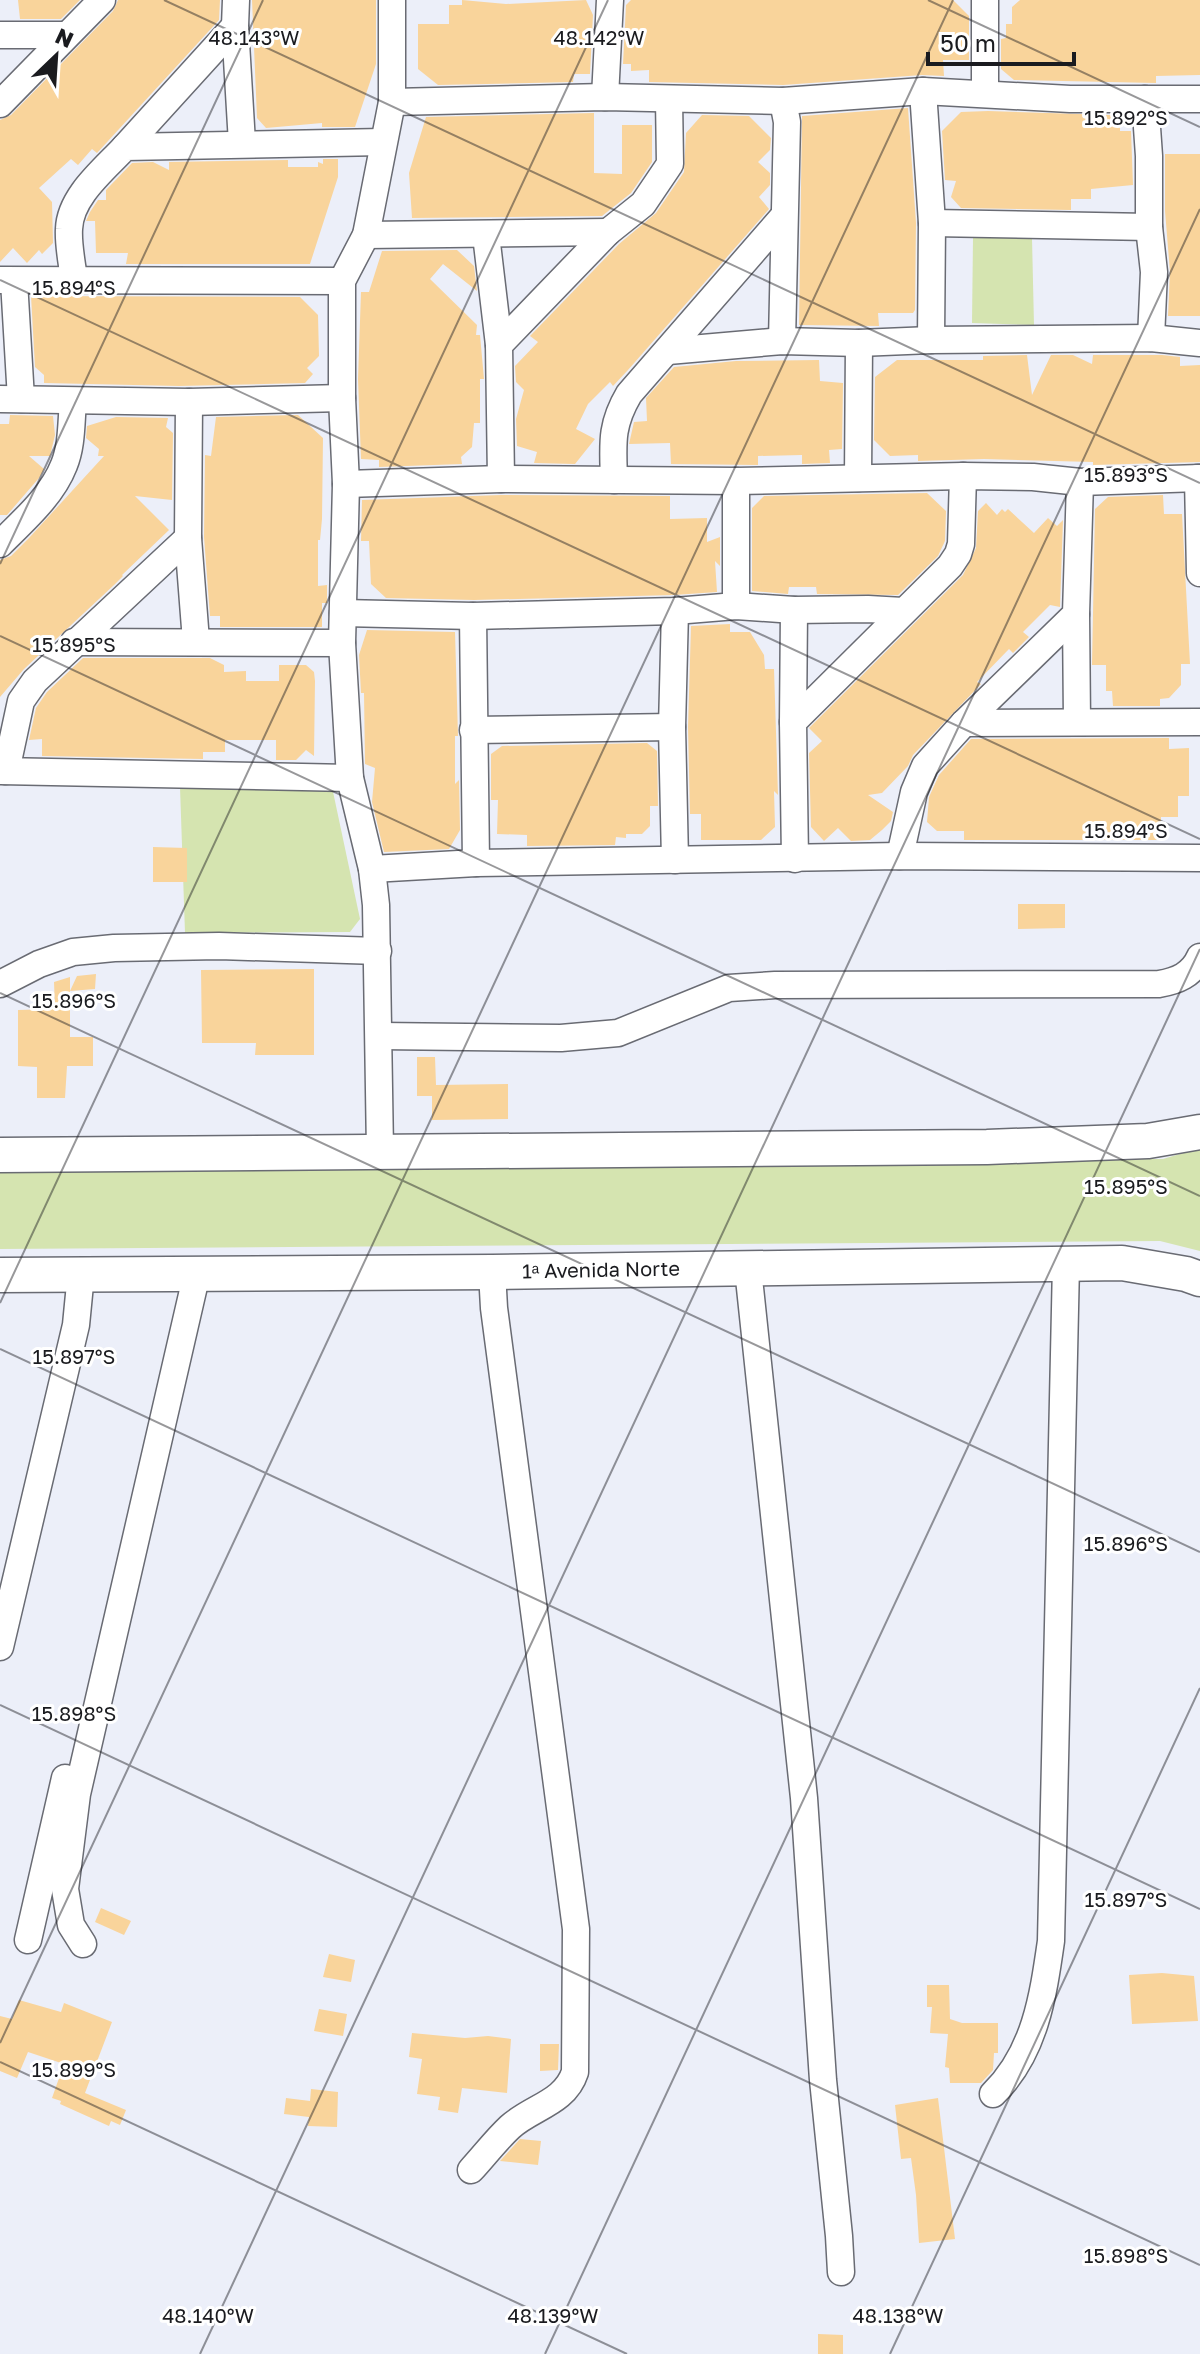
<svg xmlns="http://www.w3.org/2000/svg" width="1200" height="2354" font-family="'Golos Text',sans-serif">
<rect width="100%" height="100%" fill="#eceff9"/>
<g fill="#d5e4b0">
<polygon points="973,238 1032,238 1034,325 972,323"/>
<polygon points="180,787 332,787 360,919 350,932 185,933"/>
<polygon points="1200,1148 1200,1251 1160,1241 0,1249 0,1166 1163,1159"/>
</g>
<g fill="#f9d49b">
<polygon points="18,0 80,0 61,19 20,19"/>
<polygon points="118,0 220,0 219,20 97,153 92,149 78,165 71,159 39,188 52,202 53,243 42,254 39,250 27,263 13,248 0,262 0,120 11,115 113,11"/>
<polygon points="252,0 376,0 376,64 355,127 322,127 322,123 266,128 257,118"/>
<polygon points="462,0 506,4 586,0 593,15 590,74 574,74 573,82 438,85 418,69 418,24 449,24 449,5 462,5"/>
<polygon points="631,0 953,0 969,16 969,60 943,60 944,76 922,75 783,85 649,82 649,70 631,71 631,64 623,64 626,5"/>
<polygon points="1020,0 1200,0 1200,75 1156,76 1156,83 1014,80 1001,69 1001,39 1006,38 1006,24 1012,24 1012,7"/>
<polygon points="908,108 916,223 915,310 913,313 878,313 879,326 799,325 802,116"/>
<polygon points="988,111 1111,115 1111,119 1120,121 1120,131 1131,131 1133,185 1091,189 1091,199 1071,199 1071,210 961,208 951,197 956,181 945,180 942,131 961,112"/>
<polygon points="594,113 594,173 622,174 622,125 652,125 652,162 631,193 602,216 412,218 409,173 426,117"/>
<polygon points="702,115 749,116 771,138 770,150 758,162 770,173 770,185 759,197 769,209 628,370 613,386 610,382 588,404 576,429 595,439 575,464 534,463 537,452 517,446 516,419 524,390 516,382 515,366 538,342 530,336 619,244 656,213 684,172 686,133"/>
<polygon points="1165,154 1200,154 1200,316 1168,316 1170,272 1165,211"/>
<polygon points="323,159 338,159 338,177 310,264 126,264 128,253 96,253 95,221 86,221 90,212 98,200 106,200 106,190 132,163 153,162 169,170 169,162 288,160 288,167 318,167 318,162 323,164"/>
<polygon points="457,250 474,266 477,291 443,264 430,279 477,325 476,335 480,335 484,379 480,379 480,423 474,423 472,447 461,457 462,464 379,467 379,460 361,459 358,379 361,292 369,292 382,251"/>
<polygon points="31,296 300,297 318,315 319,356 307,368 313,374 305,383 179,386 44,383 44,375 35,367"/>
<polygon points="1027,355 1032,395 1051,355 1073,355 1092,364 1093,355 1162,355 1180,357 1180,366 1200,365 1200,462 1093,465 1093,462 984,459 918,461 918,455 890,456 874,440 875,377 897,360 983,360 983,356"/>
<polygon points="819,360 820,381 843,383 842,449 829,450 830,463 802,464 802,455 758,456 758,465 671,464 670,443 629,444 634,422 647,421 646,398 674,367 736,361"/>
<polygon points="10,415 53,416 55,435 50,456 29,456 44,469 39,478 7,515 0,515 0,424 9,424"/>
<polygon points="298,415 323,438 322,519 320,540 318,540 318,586 327,585 327,603 322,603 322,627 220,627 220,616 210,616 204,537 205,455 211,456 216,417"/>
<polygon points="116,417 168,418 166,427 173,433 172,500 135,496 169,530 122,575 123,576 114,585 24,669 0,697 0,560 11,556 29,538 104,456 98,456 99,449 86,438 87,426"/>
<polygon points="927,493 946,511 945,541 938,556 898,595 817,594 816,587 789,587 788,594 752,591 752,508 764,496"/>
<polygon points="501,495 670,496 670,519 707,518 707,542 720,537 720,566 715,561 717,592 674,595 474,600 386,598 371,584 369,541 361,541 362,500"/>
<polygon points="1163,495 1164,514 1182,514 1190,664 1181,664 1181,685 1169,698 1160,699 1160,706 1113,706 1112,691 1106,691 1106,665 1092,665 1095,509 1108,497"/>
<polygon points="986,503 997,515 1002,509 1005,512 1008,509 1034,533 1048,518 1057,526 1063,520 1060,607 1050,605 1023,632 1029,637 1013,653 1009,649 977,682 981,684 913,755 908,766 882,793 868,795 893,812 891,821 882,830 870,840 851,841 838,828 824,841 811,827 809,753 822,741 809,728 963,575 976,548 978,511"/>
<polygon points="730,624 730,632 750,632 764,655 765,669 774,669 778,795 774,791 775,827 761,840 701,840 701,814 690,814 688,727 691,626"/>
<polygon points="367,630 455,632 458,736 455,736 455,784 459,780 460,830 449,849 384,852 372,802 375,768 365,764 364,693 361,693 359,655"/>
<polygon points="83,658 210,658 224,665 224,672 246,671 246,681 279,681 279,665 306,665 314,672 315,681 314,756 306,750 296,760 276,760 276,740 225,740 225,752 203,752 203,759 42,756 42,739 29,740 36,708 47,692"/>
<polygon points="1169,738 1169,749 1189,748 1189,796 1178,796 1178,817 1161,817 1160,840 964,840 964,831 937,831 927,822 929,797 939,775 971,739"/>
<polygon points="647,743 657,751 658,806 650,806 650,826 642,834 626,834 626,838 616,837 615,845 527,846 527,835 497,834 498,800 491,800 491,754 502,746"/>
<polygon points="153,847 187,848 187,882 153,882"/>
<polygon points="1018,904 1065,904 1065,928 1018,929"/>
<polygon points="314,969 314,1055 255,1055 256,1043 202,1043 201,970"/>
<polygon points="96,974 95,989 70,991 70,1037 93,1037 93,1066 67,1066 65,1098 37,1098 37,1067 18,1066 18,1010 55,1009 54,982 70,977 70,991 77,976"/>
<polygon points="417,1057 435,1057 436,1085 508,1084 508,1119 432,1120 432,1096 417,1096"/>
<polygon points="101,1908 131,1921 124,1935 95,1922"/>
<polygon points="329,1954 355,1960 351,1982 323,1977"/>
<polygon points="1162,1973 1194,1976 1198,2021 1132,2024 1129,1975"/>
<polygon points="927,1985 949,1985 950,2019 962,2023 998,2023 998,2053 994,2053 993,2070 981,2083 950,2083 949,2068 945,2067 948,2034 930,2033 932,2007 927,2007"/>
<polygon points="19,2000 61,2012 64,2003 112,2022 85,2093 126,2110 120,2125 111,2121 109,2126 60,2104 61,2101 52,2098 64,2064 28,2052 17,2078 0,2071 0,2016 12,2019"/>
<polygon points="319,2009 347,2014 343,2036 314,2031"/>
<polygon points="412,2033 465,2038 488,2036 511,2039 507,2093 462,2088 458,2113 438,2110 440,2097 417,2094 422,2059 409,2057"/>
<polygon points="540,2044 559,2044 558,2070 540,2071"/>
<polygon points="311,2089 338,2092 337,2127 308,2126 309,2117 284,2114 286,2098 310,2101"/>
<polygon points="938,2098 955,2239 919,2243 916,2195 911,2158 901,2159 895,2105"/>
<polygon points="520,2139 541,2141 538,2165 500,2161"/>
<polygon points="818,2334 843,2335 843,2354 818,2354"/>
</g>
<g fill="none" stroke-linecap="round" stroke-linejoin="round">
<g stroke="#696b73" stroke-width="29">
<g id="minor">
<polyline points="236,0 235,26 242,143"/>
<polyline points="0,35 66,35"/>
<polyline points="923,91 932,223 931,340"/>
<polyline points="985,93 985,0"/>
<polyline points="605,97 610,0"/>
<polyline points="1145,99 1149,156 1149,227 1154,272 1151,338"/>
<polyline points="392,102 605,97 783,101 923,91 1070,99 1200,99"/>
<polyline points="0,104 102,0"/>
<polyline points="125,147 235,26"/>
<polyline points="932,223 1149,227"/>
<polyline points="366,235 608,232"/>
<polyline points="486,235 499,345"/>
<path d="M74,279C72,263 68,245 69,229C70,196 105,169 125,147L383,142"/>
<polyline points="0,280 342,281"/>
<polyline points="14,281 21,399"/>
<polyline points="782,341 787,122 783,101"/>
<polyline points="668,351 782,341 859,343 931,340 1151,338 1200,343"/>
<polyline points="0,399 189,402 342,398"/>
<polyline points="189,402 188,538 196,641"/>
<polyline points="858,478 859,343"/>
<polyline points="1198,478 1200,573"/>
<polyline points="501,479 499,345 608,232 643,204 670,164 669,99"/>
<path d="M614,480C613,445 610,426 629,394L783,217"/>
<polyline points="736,481 736,606"/>
<polyline points="346,484 501,479 736,481 963,476 1033,477 1080,482 1200,478"/>
<path d="M0,544C23,521 52,496 64,465C72,446 71,423 73,402"/>
<polyline points="343,613 473,616 675,611 736,606 794,610 868,609 903,611"/>
<polyline points="1076,614 1077,722"/>
<polyline points="473,616 476,863"/>
<polyline points="74,642 342,643"/>
<polyline points="793,722 794,610"/>
<polyline points="964,723 1200,722"/>
<polyline points="473,730 672,727"/>
<polyline points="0,771 350,778"/>
<polyline points="6,771 21,701 35,681 188,538"/>
<polyline points="900,856 914,792 925,766 964,723 1076,614 1080,482"/>
<polyline points="795,859 793,722 950,566 958,554 961,544 963,476"/>
<polyline points="675,860 672,727 675,611"/>
<polyline points="372,869 476,863 900,856 1200,858"/>
<polyline points="0,984 39,964 73,952 114,948 219,946 378,951"/>
<path d="M380,1036L561,1038L618,1033L729,988L775,985L1159,984C1177,981 1192,975 1200,957"/>
<polyline points="380,1151 376,905 372,869 350,778 342,643 346,484 342,398 342,281 366,235 392,102 392,0"/>
<polyline points="748,1269 804,1798 823,2080 839,2236 841,2272"/>
<polyline points="0,1647 76,1325 81,1274"/>
<polyline points="28,1940 65,1778"/>
<polyline points="83,1944 71,1925 65,1889 77,1794 197,1273"/>
<path d="M993,2094C1035,2053 1043,1997 1051,1941L1066,1264"/>
<path d="M471,2170C484,2156 496,2140 510,2127C532,2107 565,2103 575,2072L576,1929L494,1308L492,1272"/>
</g>
</g>
<g stroke="#696b73" stroke-width="37">
<g id="major">
<polyline points="0,1155 987,1147 1148,1141 1200,1132"/>
<polyline points="0,1275 492,1272 1122,1263 1186,1274 1200,1279"/>
</g>
</g>
<use href="#minor" stroke="#fff" stroke-width="26"/>
<use href="#major" stroke="#fff" stroke-width="34"/>
</g>
<path fill="none" stroke="#1a1b1f" stroke-width="2" stroke-opacity="0.45" d="M164,0L1200,483M928,0L1200,127M0,280L1200,839M0,564L263,0M0,636L1200,1196M0,993L1200,1552M0,1303L608,0M0,1349L1200,1909M0,1705L1200,2265M0,2043L953,0M0,2062L627,2354M200,2354L1200,209M545,2354L1200,949M890,2354L1200,1688"/>
<g text-anchor="middle" stroke-width="6" stroke-linejoin="round" paint-order="stroke">
<g font-size="20" fill="#1a1b1f" stroke="#fff">
<text transform="translate(601 1270) rotate(-1)" y="7">1ᵃ Avenida Norte</text>
</g>
</g>
<g font-size="20" text-anchor="middle" fill="#1a1b1f" stroke="#fff" stroke-width="6" stroke-linejoin="round" paint-order="stroke">
<text x="254" y="45">48.143°W</text>
<text x="599" y="45">48.142°W</text>
<text x="1126" y="125">15.892°S</text>
<text x="74" y="295">15.894°S</text>
<text x="1126" y="482">15.893°S</text>
<text x="74" y="652">15.895°S</text>
<text x="1126" y="838">15.894°S</text>
<text x="74" y="1008">15.896°S</text>
<text x="1126" y="1194">15.895°S</text>
<text x="74" y="1364">15.897°S</text>
<text x="1126" y="1551">15.896°S</text>
<text x="74" y="1721">15.898°S</text>
<text x="1126" y="1907">15.897°S</text>
<text x="74" y="2077">15.899°S</text>
<text x="1126" y="2263">15.898°S</text>
<text x="208" y="2323">48.140°W</text>
<text x="553" y="2323">48.139°W</text>
<text x="898" y="2323">48.138°W</text>
</g>
<g transform="translate(56 56) rotate(25)" stroke="#ffffff" stroke-width="6" paint-order="stroke">
<path d="M0-6L14 30L0 20L-14 30Z" fill="#1a1b1f"/>
<text y="-12" font-size="22" font-weight="bold" text-anchor="middle" fill="#1a1b1f">N</text>
</g>
<path d="M928 52v12h146v-12" fill="none" stroke="#1a1b1f" stroke-width="4"/>
<text x="940" y="52" font-size="24" fill="#1a1b1f" stroke="#ffffff" stroke-width="6" paint-order="stroke">50 m</text>
</svg>
